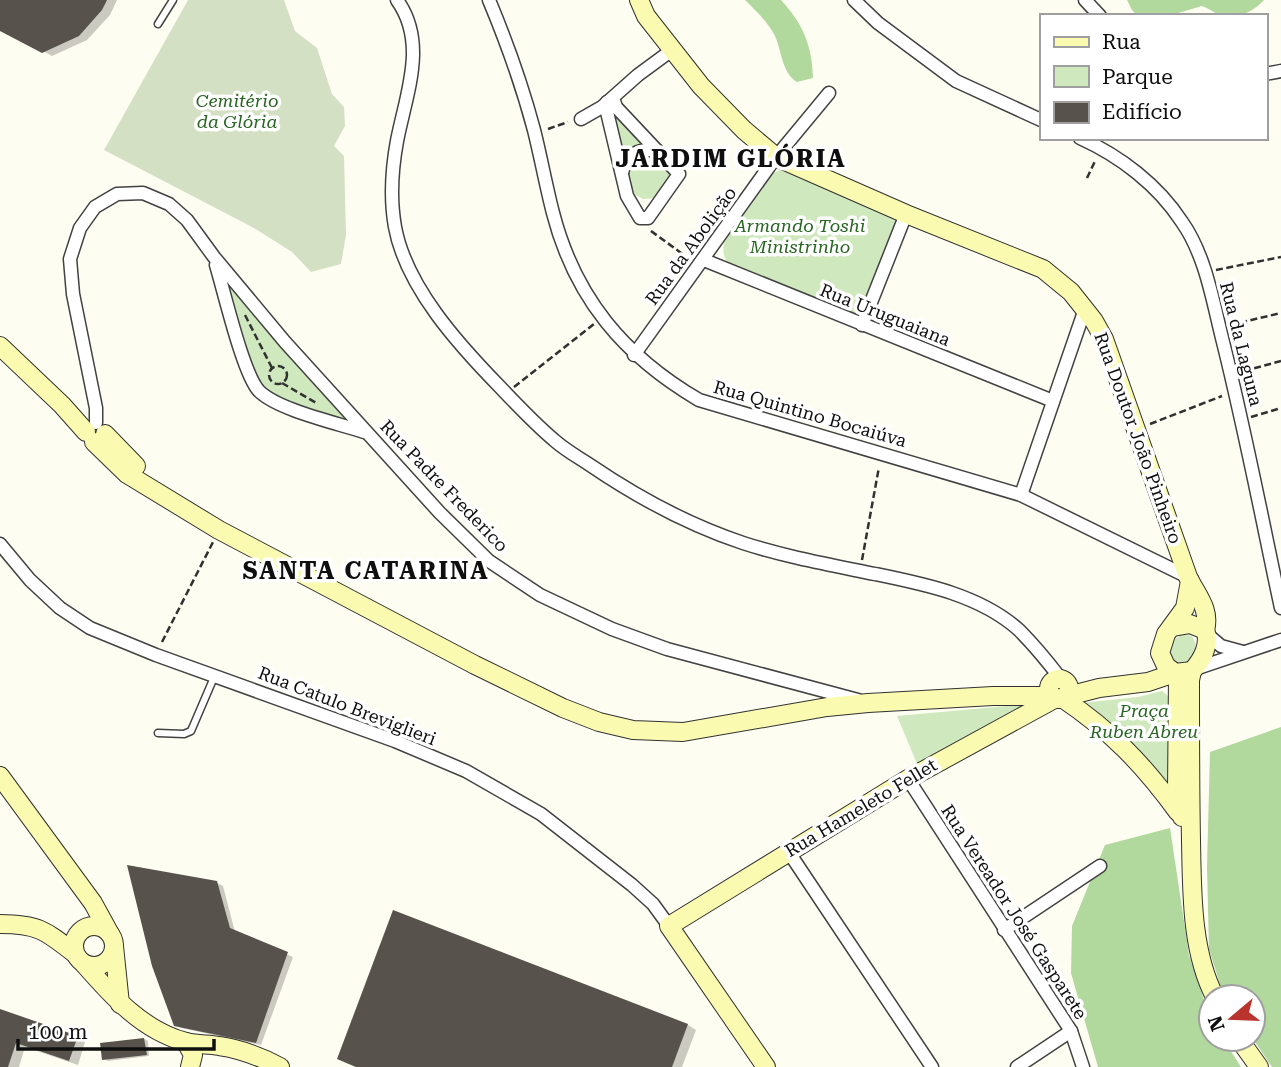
<svg xmlns="http://www.w3.org/2000/svg" width="1281" height="1067" font-family="'Roboto Serif',serif">
<rect width="100%" height="100%" fill="#fefdf2"/>
<g fill="#cfe8bd">
<polygon points="610,109 655,149 625,161"/>
<polygon points="652,152 672,173 671,180 658,198 643,199 630,192 627,164"/>
<path d="M780,170L892,214L896,223L862,314L859,316L733,269C725,261 722,254 724,243L767,176Z"/>
<path d="M225,277L351,423C330,417 296,409 278,399C246,380 235,312 225,277Z"/>
<path d="M1183,634L1192,636L1197,647L1190,661L1183,666L1171,662C1168,649 1170,640 1183,634Z"/>
<polygon points="1162,691 1169,697 1169,780 1167,781 1136,747 1082,703 1138,697"/>
<polygon points="1029,704 918,766 897,716"/>
</g>
<g fill="#b1d89d">
<path d="M745,0H781C803,24 812,45 813,78L797,82C782,73 782,52 775,36C768,22 756,11 745,0Z"/>
<path d="M1127,0H1264C1253,12 1234,22 1217,14C1212,11 1208,8 1202,6L1168,16H1138L1132,10Z"/>
<polygon points="1281,727 1281,1067 1272,1067 1253,1039 1253,997 1224,997 1209,949 1207,867 1210,752"/>
<polygon points="1170,828 1189,955 1211,1021 1211,1039 1223,1039 1241,1067 1098,1067 1071,973 1072,926 1105,845"/>
</g>
<polygon fill="#d4e0c3" points="188,0 284,0 295,31 317,48 332,94 344,107 345,126 334,146 344,156 346,235 341,264 311,272 292,252 254,228 104,150"/>
<g fill="#0003">
<polygon points="0,0 117,0 110,15 87,40 52,56 20,38 0,31"/>
<polygon points="217,883 223,886 235,932 293,957 261,1045 181,1028 175,1024"/>
<polygon points="394,913 688,1025 696,1030 682,1067 356,1067 347,1063 339,1059"/>
<polygon points="0,1011 85,1042 78,1065 25,1047 19,1067 0,1067"/>
<polygon points="144,1039 148,1041 149,1056 108,1061 104,1059"/>
</g>
<g fill="#58524c">
<polygon points="0,0 107,0 102,10 79,36 42,53 0,31"/>
<polygon points="127,865 217,881 230,928 288,952 256,1043 174,1026 152,966"/>
<polygon points="393,910 688,1024 672,1067 356,1067 337,1059"/>
<polygon points="0,1009 78,1036 69,1061 16,1043 8,1067 0,1067"/>
<polygon points="144,1038 147,1055 102,1060 100,1043"/>
</g>
<g fill="none" stroke-linecap="round" stroke-linejoin="round">
<g stroke="#424242" stroke-width="9">
<g id="lane">
<polyline points="158,24 173,0"/>
<polyline points="158,733 184,734 191,731 215,675"/>
</g>
</g>
<g stroke="#424242" stroke-width="15">
<g id="street">
<path d="M397,0C428,43 406,94 397,141C392,168 390,199 395,227C406,287 459,345 500,387C517,405 535,424 554,440C565,450 578,457 590,465C637,497 689,525 743,543C786,557 831,565 875,574C924,584 980,595 1019,630C1034,645 1048,662 1061,679"/>
<path d="M489,0C507,43 522,85 534,130C541,158 546,186 553,213C575,298 624,356 699,400L1021,495L1188,577"/>
<polyline points="854,0 878,23 956,81 1041,120"/>
<polyline points="1085,0 1100,16"/>
<polyline points="1265,74 1281,71"/>
<polyline points="607,102 607,112 627,196 640,218 648,218 679,174 616,107 613,98"/>
<polyline points="581,119 602,107 638,75 672,50"/>
<path d="M1080,138C1120,156 1158,185 1182,222C1206,256 1213,303 1223,342C1245,430 1262,519 1281,608"/>
<path d="M622,173C626,154 640,147 658,151"/>
<polyline points="704,260 1053,401"/>
<path d="M216,265C224,291 243,374 259,391C278,410 337,423 364,432"/>
<polyline points="862,325 906,214"/>
<polyline points="634,355 776,157 829,93"/>
<polyline points="96,423 96,408 73,294 70,259 80,228 95,207 117,194 143,193 169,204 187,220 214,257 285,342 440,513 489,561 540,595 612,629 667,649 858,700"/>
<polyline points="1021,495 1085,309"/>
<polyline points="0,544 30,580 60,608 90,628 156,655 395,741 466,771 541,814 632,885 653,904 669,926"/>
<polyline points="1208,635 1221,646 1243,652"/>
<polyline points="1195,669 1281,640"/>
<polyline points="908,779 1071,1031 1083,1067"/>
<polyline points="788,851 932,1067"/>
<polyline points="1004,930 1100,866"/>
<polyline points="1017,1067 1071,1031"/>
</g>
</g>
<g stroke="#313131" stroke-width="20">
<g id="secondary">
<path d="M639,0L646,16L701,86L744,130L776,157L906,214L1043,269L1071,292L1094,321L1104,339L1188,577C1196,594 1211,609 1205,630"/>
<polyline points="0,346 62,405 86,432"/>
<polyline points="105,434 136,466"/>
<polyline points="94,442 127,474 219,530 475,665 563,708 599,722 633,730 683,732 827,707 868,703 993,696 1052,696"/>
<path d="M1173,627L1190,624L1205,630C1211,644 1202,660 1192,671L1175,673L1166,666L1160,653L1166,634L1185,608L1190,581"/>
<path d="M1192,671L1190,680C1190,733 1190,787 1191,840C1192,891 1191,951 1215,997"/>
<polyline points="1178,674 1177,792 1182,817"/>
<circle cx="1059" cy="689" r="10"/>
<polyline points="1064,697 1099,688 1148,682 1175,673"/>
<path d="M1062,698C1111,731 1143,764 1178,812"/>
<polyline points="0,776 93,903 110,934"/>
<path d="M0,924C37,924 45,930 74,953"/>
<circle cx="94" cy="946" r="20"/>
<polyline points="114,946 120,1004"/>
<path d="M84,964C112,996 143,1031 186,1042C197,1045 208,1044 219,1046C241,1049 261,1057 280,1067"/>
<polyline points="1239,1039 1259,1067"/>
<polyline points="186,1042 193,1055 190,1067"/>
<polyline points="766,1067 669,926 908,779 1056,698"/>
</g>
</g>
<g stroke="#313131" stroke-width="2.5" stroke-dasharray="7 3.5" stroke-linecap="butt">
<polyline points="548,129 568,122"/>
<polyline points="1087,178 1096,159"/>
<polyline points="651,231 688,258"/>
<polyline points="1216,270 1281,257"/>
<polyline points="245,315 272,368"/>
<polyline points="1230,325 1281,313"/>
<circle cx="278" cy="375" r="9"/>
<polyline points="1244,371 1281,361"/>
<polyline points="282,383 318,404"/>
<polyline points="514,387 594,324"/>
<polyline points="1251,417 1281,408"/>
<polyline points="1150,424 1222,396"/>
<polyline points="862,560 879,467"/>
<polyline points="162,642 213,542"/>
</g>
<use href="#lane" stroke="#fff" stroke-width="6"/>
<use href="#street" stroke="#fff" stroke-width="12"/>
<use href="#secondary" stroke="#fbfab1" stroke-width="18"/>
</g>
<g text-anchor="middle" stroke-width="7" stroke-linejoin="round" paint-order="stroke">
<g font-size="18" font-style="italic" fill="#296522" stroke="#fff">
<text x="237" y="107">Cemitério<tspan x="237" dy="21">da Glória</tspan></text>
<text x="800" y="232">Armando Toshi<tspan x="800" dy="21">Ministrinho</tspan></text>
<text x="1144" y="717">Praça<tspan x="1144" dy="21">Ruben Abreu</tspan></text>
</g>
<g font-size="18" fill="#0f0f0f" stroke="#fff">
<text transform="translate(691 246) rotate(-54)" y="6">Rua da Abolição</text>
<text transform="translate(885 315) rotate(22)" y="6">Rua Uruguaiana</text>
<text transform="translate(1241 344) rotate(76)" y="6">Rua da Laguna</text>
<text transform="translate(810 414) rotate(16)" y="6">Rua Quintino Bocaiúva</text>
<text transform="translate(1138 438) rotate(70)" y="6">Rua Doutor João Pinheiro</text>
<text transform="translate(444 486) rotate(46)" y="6">Rua Padre Frederico</text>
<text transform="translate(347 706) rotate(21)" y="6">Rua Catulo Breviglieri</text>
<text transform="translate(861 808) rotate(-31)" y="6">Rua Hameleto Fellet</text>
<text transform="translate(1014 912) rotate(57)" y="6">Rua Vereador José Gasparete</text>
</g>
<g font-size="24" font-weight="bold" letter-spacing="2" fill="#0f0f0f" stroke="#fff">
<text x="731" y="167">JARDIM GLÓRIA</text>
<text x="366" y="579">SANTA CATARINA</text>
</g>
</g>
<rect x="1040" y="14" width="228" height="126" fill="#ffffff" stroke="#9f9f9f" stroke-width="2"/>
<rect x="1054" y="37" width="35" height="10" fill="#fbfab1" stroke="#9f9f9f" stroke-width="2"/>
<text x="1102" y="49" font-size="21" fill="#0f0f0f">Rua</text>
<rect x="1054" y="66" width="35" height="21" fill="#cfe8bd" stroke="#9f9f9f" stroke-width="2"/>
<text x="1102" y="84" font-size="21" fill="#0f0f0f">Parque</text>
<rect x="1054" y="102" width="35" height="21" fill="#58524c" stroke="#9f9f9f" stroke-width="2"/>
<text x="1102" y="119" font-size="21" fill="#0f0f0f">Edifício</text>
<g transform="translate(1232 1018) rotate(251)"><circle r="33" fill="#ffffff" stroke="#9f9f9f" stroke-width="2"/>
<path d="M0-5L12 26L0 18L-12 26Z" fill="#ba342d"/>
<text y="-10" font-size="19" font-weight="bold" text-anchor="middle" fill="#0f0f0f">N</text>
</g>
<path d="M18 1039v10h196v-10" fill="none" stroke="#0f0f0f" stroke-width="3.5"/>
<text x="28" y="1039" font-size="21" fill="#0f0f0f" stroke="#ffffff" stroke-width="5" paint-order="stroke">100 m</text>
</svg>
